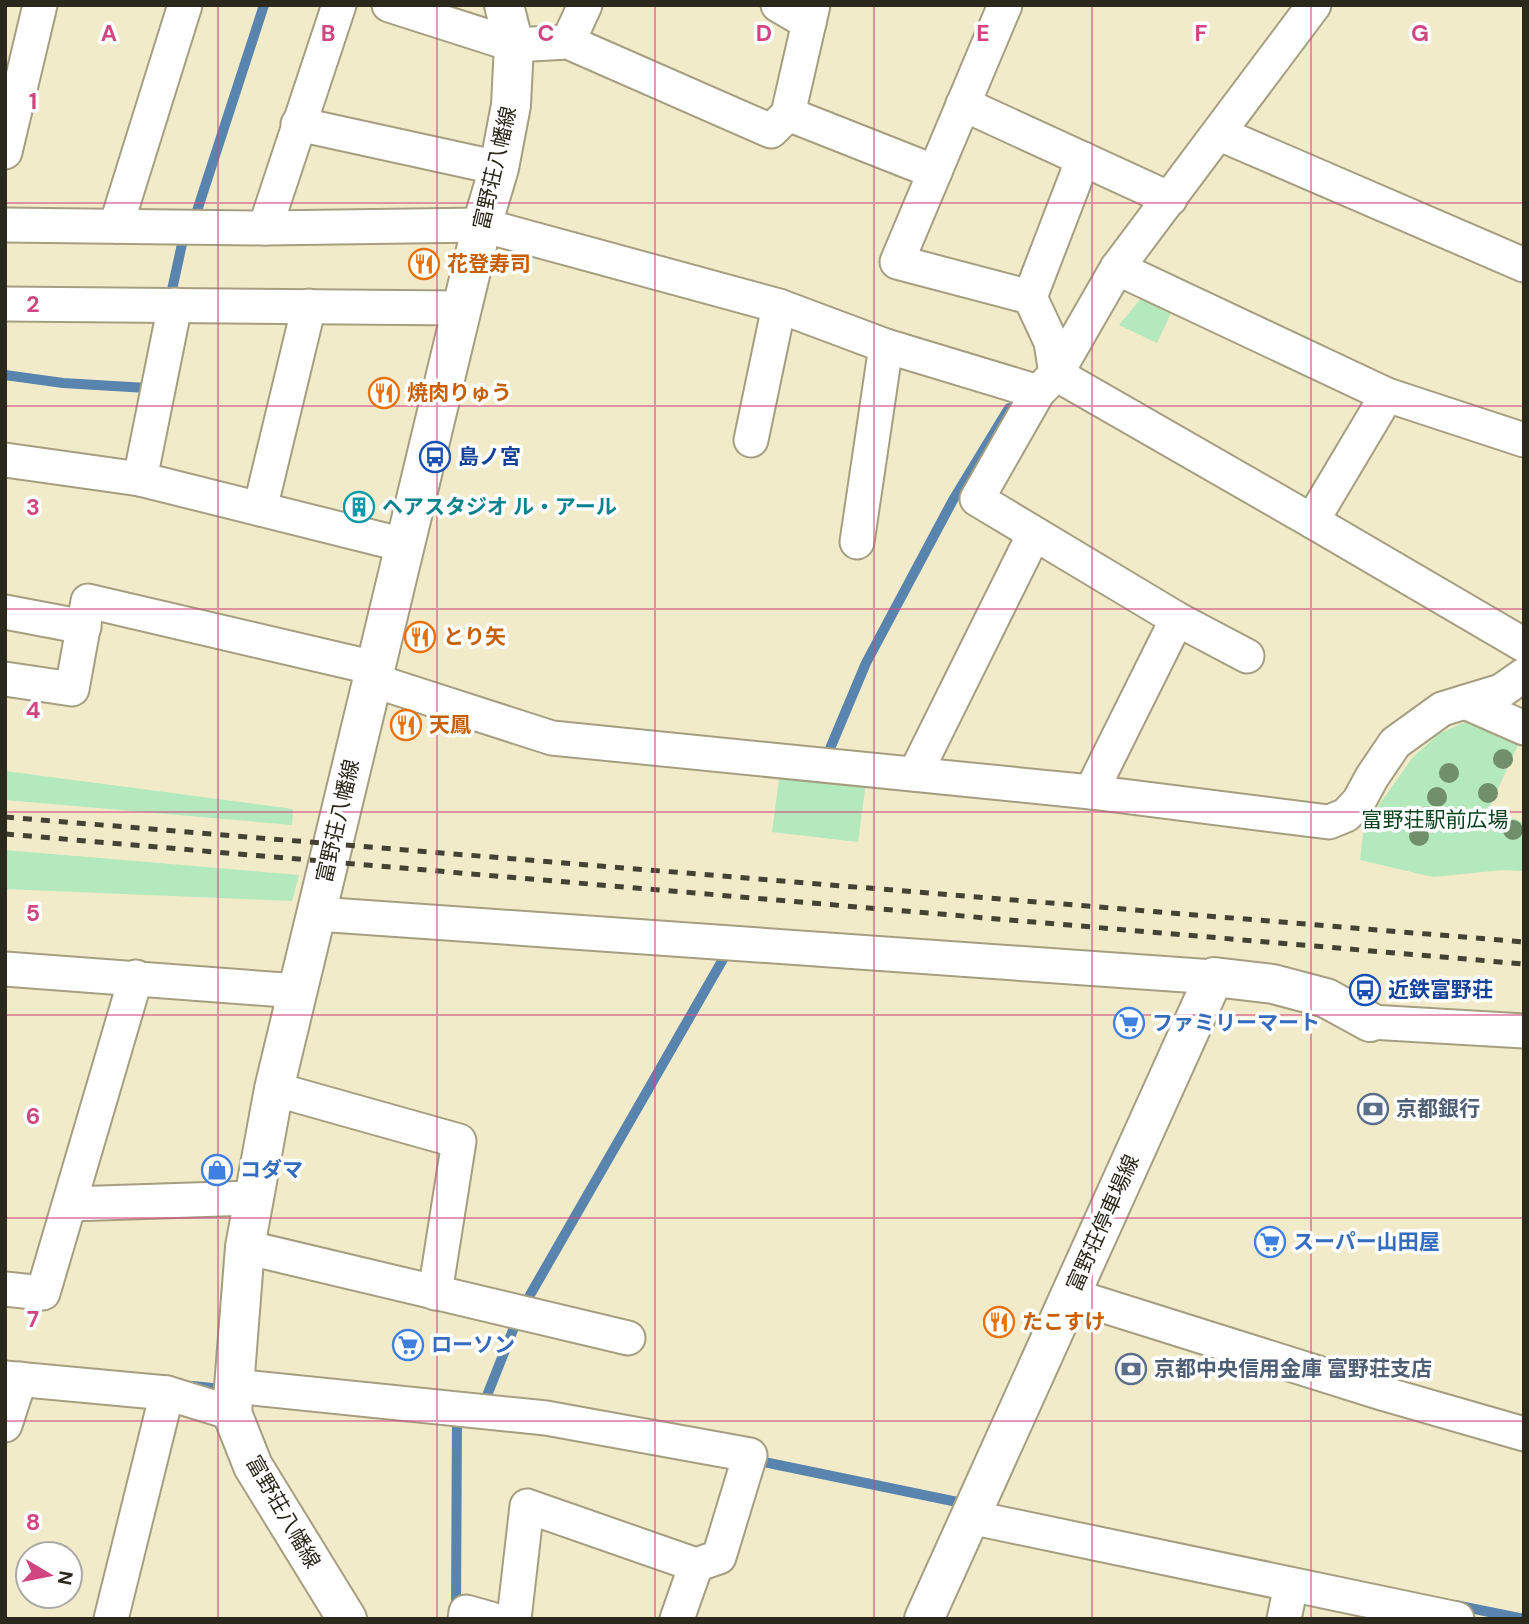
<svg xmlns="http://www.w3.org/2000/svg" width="1529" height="1624" font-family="'DM Sans','Noto Sans JP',sans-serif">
<rect width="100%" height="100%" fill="#f2ebca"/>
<g fill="#b4e8bd">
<polygon points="1143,296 1171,313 1157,343 1119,325"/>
<polygon points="1471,719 1518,745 1489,808 1524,823 1524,871 1503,870 1433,877 1360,860 1364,826 1413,757 1439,734"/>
<polygon points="5,771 293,809 292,825 5,800"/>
<polygon points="780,772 866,782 858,842 772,832"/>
<polygon points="5,850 299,875 292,901 5,889"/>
</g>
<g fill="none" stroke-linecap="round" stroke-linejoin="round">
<g stroke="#5884ae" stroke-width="10">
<polyline points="195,217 264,5"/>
<polyline points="170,299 182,244"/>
<polyline points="5,375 63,383 147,388 148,380"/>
<polyline points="829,751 866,663 953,500 1009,408"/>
<polyline points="530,1295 726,954"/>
<polyline points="193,1386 222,1389"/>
<polyline points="486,1398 515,1325"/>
<polyline points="764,1462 967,1504"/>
<polyline points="1455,1605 1524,1619"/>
<polyline points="456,1612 457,1415"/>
</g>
<g stroke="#a59e80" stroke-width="37">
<g id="minor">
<polyline points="389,5 514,45 568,42 771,131 788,114 813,5"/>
<polyline points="778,5 809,23"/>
<polyline points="1005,5 897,262 1030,297 1051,342 1056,374 1312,521 1524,645"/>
<polyline points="568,42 585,5"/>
<polyline points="963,104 1170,199"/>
<polyline points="788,114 935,172"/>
<polyline points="298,124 499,168"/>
<polyline points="1220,134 1524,265"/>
<polyline points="5,152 40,5"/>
<polyline points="5,225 265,228 482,225 779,306 886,346 1038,392"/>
<polyline points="116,226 185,5"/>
<polyline points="265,228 339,5"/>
<polyline points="1117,268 1387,395 1524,440"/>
<polyline points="1030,297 1083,159"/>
<polyline points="5,304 461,308"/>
<polyline points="751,440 779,306"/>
<polyline points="5,460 140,479 404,545"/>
<polyline points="140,479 175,305"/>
<polyline points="260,509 309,306"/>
<polyline points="1312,521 1387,395"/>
<polyline points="857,542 886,346"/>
<polyline points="5,612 84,627"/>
<polyline points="1247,656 1177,619 977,499 1038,392 1056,374 1117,268 1314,5"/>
<polyline points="5,679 72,689 88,601 375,668"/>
<polyline points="372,680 552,738 1091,792 1329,822 1346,815 1359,801 1372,777 1395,743 1442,709 1501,691 1524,675"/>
<polyline points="1465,702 1524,728"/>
<polyline points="915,774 1034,534"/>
<polyline points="1091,792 1177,619"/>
<polyline points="317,914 1214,977"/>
<polyline points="5,969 298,991"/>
<polyline points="1370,1022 1524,1031"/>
<polyline points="274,1089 459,1141 435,1293"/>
<polyline points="70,1204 252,1198"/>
<polyline points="245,1247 628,1338"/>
<polyline points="5,1289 43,1293 136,977"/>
<polyline points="1070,1295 1385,1394 1524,1434"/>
<polyline points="5,1378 167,1393 232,1413"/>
<polyline points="234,1386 546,1418 750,1455 719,1557 696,1565 677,1619"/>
<polyline points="5,1425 20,1379"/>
<polyline points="970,1517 1457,1619"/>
<polyline points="111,1619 167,1393"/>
<polyline points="465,1619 466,1612 491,1619"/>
<polyline points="514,1619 527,1506 696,1565"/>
<polyline points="1284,1619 1291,1585"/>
</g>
</g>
<g stroke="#a59e80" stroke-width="42">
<g id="secondary">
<polyline points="347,1619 253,1466 232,1413 245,1247 274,1089 482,225 499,168 511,105 514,45 504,5"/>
<polyline points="924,1619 1214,977 1273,984 1326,998 1370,1022"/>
</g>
</g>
<use href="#minor" stroke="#fff" stroke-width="33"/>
<use href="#secondary" stroke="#fff" stroke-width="38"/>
<g stroke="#454233" stroke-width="5" stroke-dasharray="9 9" stroke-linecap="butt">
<polyline points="5,817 1524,942"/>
<polyline points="5,834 1524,964"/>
</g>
</g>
<g fill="#718f6b">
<circle cx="1503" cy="759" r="10"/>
<circle cx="1449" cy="773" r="10"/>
<circle cx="1488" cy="793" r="10"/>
<circle cx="1437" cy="797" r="10"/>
<circle cx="1428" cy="816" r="10"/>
<circle cx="1513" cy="830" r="10"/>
<circle cx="1419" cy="836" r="10"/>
</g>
<path fill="none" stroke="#cf4680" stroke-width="2" stroke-opacity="0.55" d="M218,5V1619M437,5V1619M655,5V1619M874,5V1619M1092,5V1619M1311,5V1619M5,203H1524M5,406H1524M5,609H1524M5,812H1524M5,1015H1524M5,1218H1524M5,1421H1524"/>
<defs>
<g id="restaurant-ring" transform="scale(1.575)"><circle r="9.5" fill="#fff" stroke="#e8710a" stroke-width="1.5"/><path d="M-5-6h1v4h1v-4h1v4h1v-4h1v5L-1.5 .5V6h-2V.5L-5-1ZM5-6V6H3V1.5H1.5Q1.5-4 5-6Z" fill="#e8710a"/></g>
<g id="bus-ring" transform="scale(1.575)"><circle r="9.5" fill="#fff" stroke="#1a4fb4" stroke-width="1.5"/><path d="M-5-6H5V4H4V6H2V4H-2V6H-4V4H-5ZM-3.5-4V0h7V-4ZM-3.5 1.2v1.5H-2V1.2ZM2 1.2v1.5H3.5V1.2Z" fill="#1a4fb4"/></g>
<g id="building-ring" transform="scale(1.575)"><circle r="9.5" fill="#fff" stroke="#0f9aa8" stroke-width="1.5"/><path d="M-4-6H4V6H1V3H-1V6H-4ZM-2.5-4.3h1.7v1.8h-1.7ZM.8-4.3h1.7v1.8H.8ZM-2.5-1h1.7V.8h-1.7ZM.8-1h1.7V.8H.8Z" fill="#0f9aa8"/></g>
<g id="supermarket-ring" transform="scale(1.575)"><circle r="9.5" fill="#fff" stroke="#3f7fe0" stroke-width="1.5"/><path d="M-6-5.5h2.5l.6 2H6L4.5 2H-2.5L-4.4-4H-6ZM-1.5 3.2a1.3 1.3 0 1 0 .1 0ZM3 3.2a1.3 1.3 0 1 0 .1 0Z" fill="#3f7fe0"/></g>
<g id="bank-ring" transform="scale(1.575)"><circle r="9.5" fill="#fff" stroke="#5c6f8a" stroke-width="1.5"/><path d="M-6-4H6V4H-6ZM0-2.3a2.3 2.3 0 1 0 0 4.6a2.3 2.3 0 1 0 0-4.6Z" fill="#5c6f8a"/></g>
<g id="shop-ring" transform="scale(1.575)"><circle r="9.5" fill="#fff" stroke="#3f7fe0" stroke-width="1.5"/><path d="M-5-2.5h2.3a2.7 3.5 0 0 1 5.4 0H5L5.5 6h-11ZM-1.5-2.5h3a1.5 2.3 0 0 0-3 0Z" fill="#3f7fe0"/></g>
</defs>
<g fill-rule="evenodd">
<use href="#restaurant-ring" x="424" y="264"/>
<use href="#restaurant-ring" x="384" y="393"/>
<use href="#bus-ring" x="435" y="457"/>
<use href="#building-ring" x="359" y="507"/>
<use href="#restaurant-ring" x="420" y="637"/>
<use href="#restaurant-ring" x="406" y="725"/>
<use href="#bus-ring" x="1365" y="990"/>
<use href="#supermarket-ring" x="1129" y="1023"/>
<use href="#bank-ring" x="1373" y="1109"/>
<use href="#shop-ring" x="217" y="1170"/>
<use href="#supermarket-ring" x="1270" y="1242"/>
<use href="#restaurant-ring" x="999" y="1322"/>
<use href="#supermarket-ring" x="408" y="1345"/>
<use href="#bank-ring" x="1131" y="1369"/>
</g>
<g text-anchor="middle" stroke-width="7" stroke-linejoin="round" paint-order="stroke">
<g font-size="21" fill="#2b281c" stroke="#fff">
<text transform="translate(495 168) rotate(-77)" y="7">富野荘八幡線</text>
<text transform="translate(338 821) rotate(-77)" y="7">富野荘八幡線</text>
<text transform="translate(1103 1223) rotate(-66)" y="7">富野荘停車場線</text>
<text transform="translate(283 1512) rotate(60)" y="7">富野荘八幡線</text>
</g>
<g font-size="21" font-weight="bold" fill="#c56008" stroke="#fff" text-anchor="start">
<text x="447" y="271">花登寿司</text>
<text x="407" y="400">焼肉りゅう</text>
<text x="443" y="644">とり矢</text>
<text x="429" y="732">天鳳</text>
<text x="1022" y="1329">たこすけ</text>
</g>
<g font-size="21" font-weight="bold" fill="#164399" stroke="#fff" text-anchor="start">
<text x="458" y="464">島ノ宮</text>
<text x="1388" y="997">近鉄富野荘</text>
</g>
<g font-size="21" font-weight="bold" fill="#0d838f" stroke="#fff" text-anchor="start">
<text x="382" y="514">ヘアスタジオ ル・アール</text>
</g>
<g font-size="21" fill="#08431d" stroke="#fff">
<text x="1435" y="827">富野荘駅前広場</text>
</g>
<g font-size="21" font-weight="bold" fill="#366cbe" stroke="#fff" text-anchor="start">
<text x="1152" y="1030">ファミリーマート</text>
<text x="240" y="1177">コダマ</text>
<text x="1293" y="1249">スーパー山田屋</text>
<text x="431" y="1352">ローソン</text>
</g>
<g font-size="21" font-weight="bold" fill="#4e5e75" stroke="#fff" text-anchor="start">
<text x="1396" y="1116">京都銀行</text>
<text x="1154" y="1376">京都中央信用金庫 富野荘支店</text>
</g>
</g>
<g font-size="23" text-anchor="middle" font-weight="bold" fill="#cf4680" stroke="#fff" stroke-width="7" stroke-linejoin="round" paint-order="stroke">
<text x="109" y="41">A</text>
<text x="328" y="41">B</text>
<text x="546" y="41">C</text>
<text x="764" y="41">D</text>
<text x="983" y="41">E</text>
<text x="1201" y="41">F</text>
<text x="1420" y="41">G</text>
<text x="33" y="109">1</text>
<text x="33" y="312">2</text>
<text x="33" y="515">3</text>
<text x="33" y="718">4</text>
<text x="33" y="921">5</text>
<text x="33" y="1124">6</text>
<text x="33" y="1327">7</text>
<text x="33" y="1530">8</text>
</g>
<rect width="1529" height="1624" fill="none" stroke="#2b281c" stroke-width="14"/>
<g transform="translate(49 1575) rotate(100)"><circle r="33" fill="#ffffff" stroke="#aaa9a4" stroke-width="2"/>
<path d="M0-5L12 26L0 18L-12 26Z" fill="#cf4680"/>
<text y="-10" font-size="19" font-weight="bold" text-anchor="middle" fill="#2b281c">N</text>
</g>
</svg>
